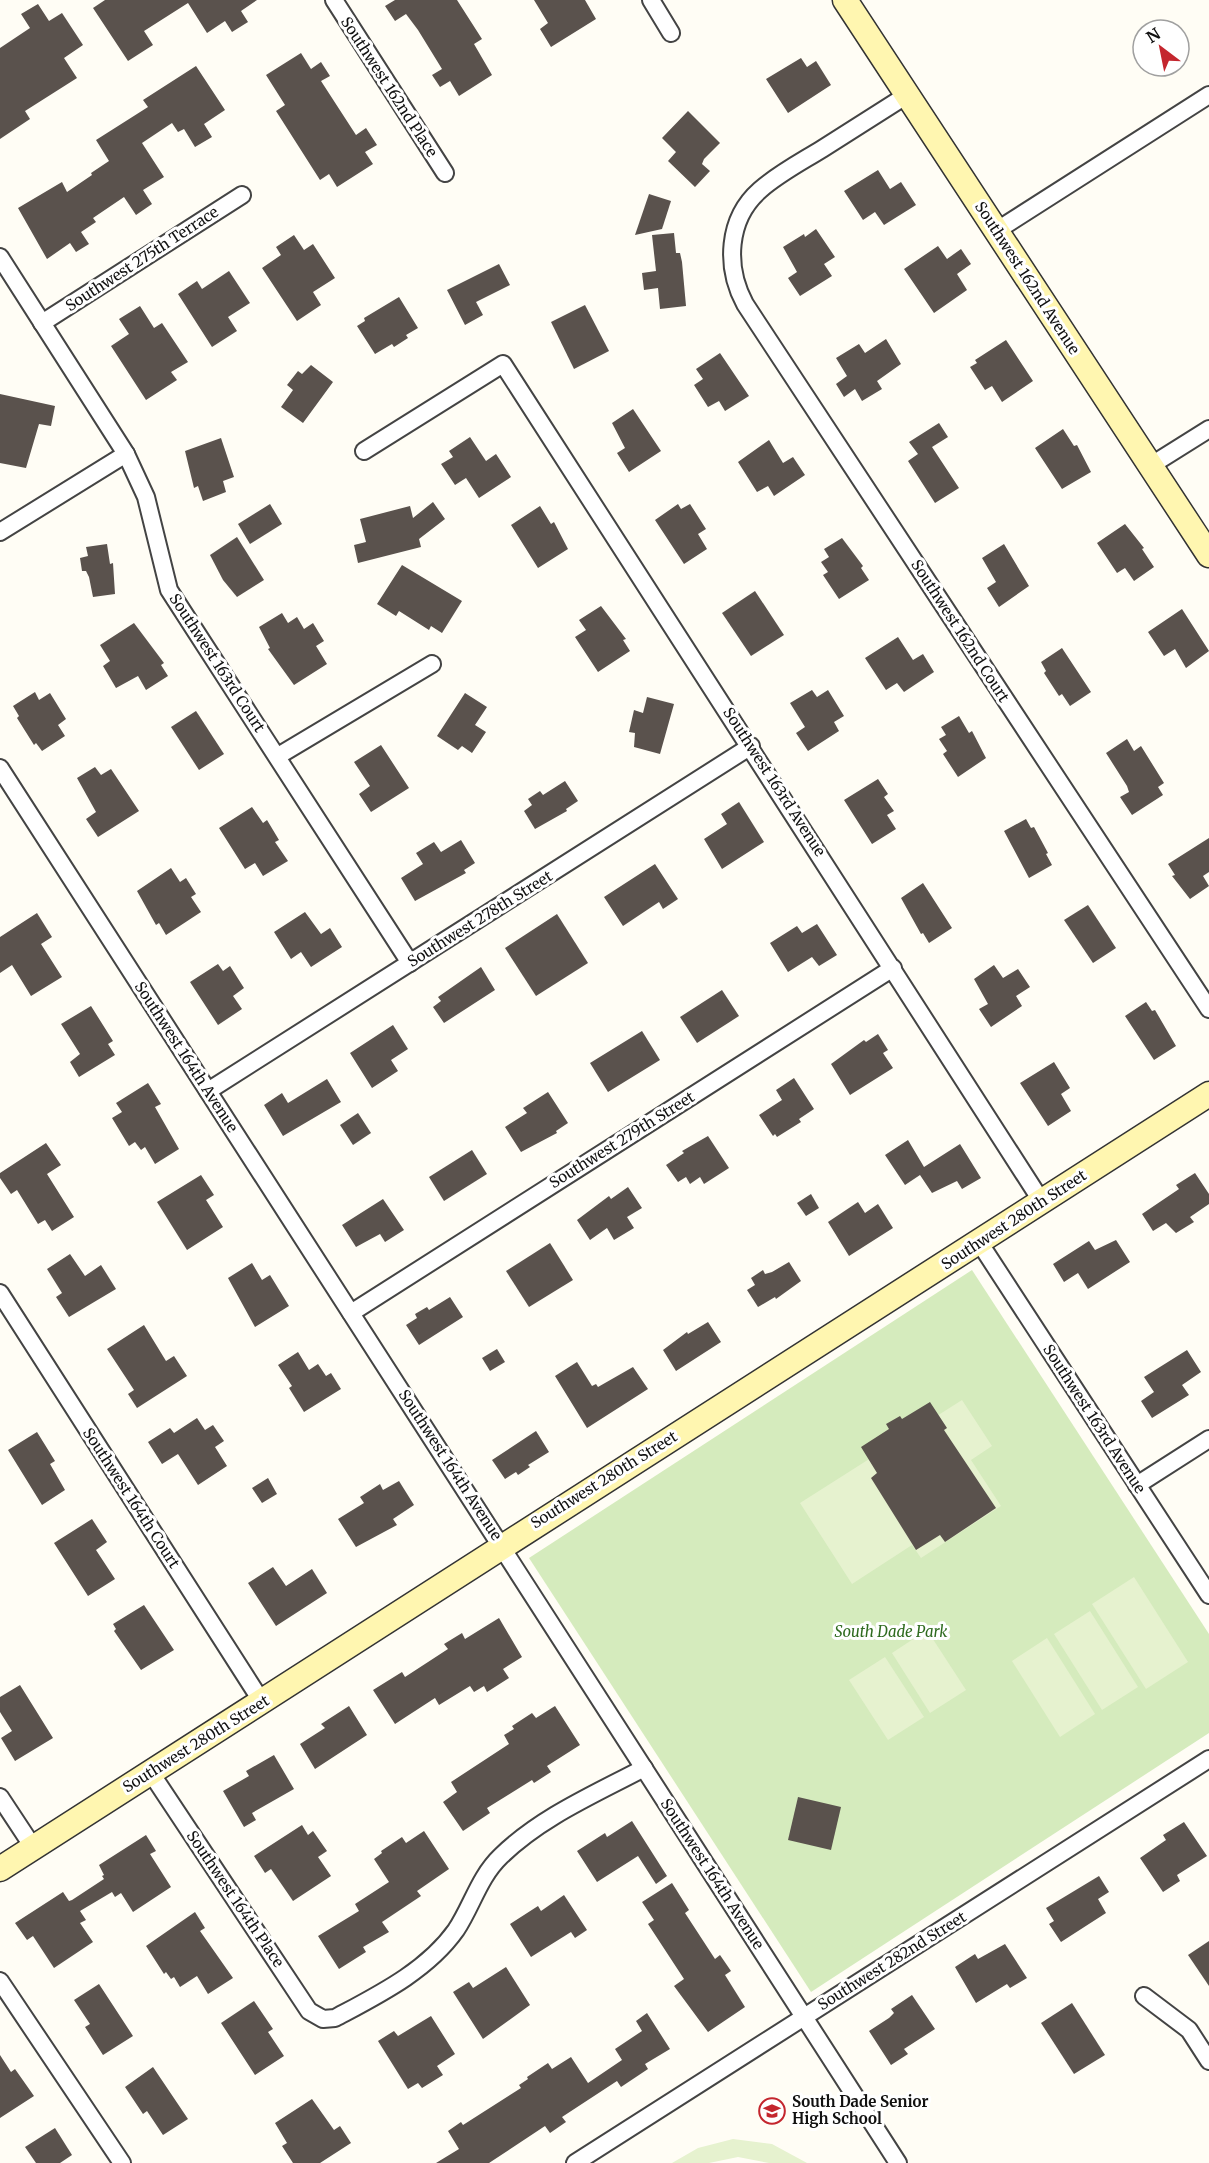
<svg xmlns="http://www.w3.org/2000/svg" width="1209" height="2163" font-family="Merriweather,serif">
<rect width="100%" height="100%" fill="#fffdf5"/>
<polygon fill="#d5ebbd" points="972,1270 1209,1634 1209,1733 811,1992 529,1558"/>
<g fill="#e6f2cf">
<polygon points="962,1400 992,1446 971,1460 1001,1506 921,1558 912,1545 852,1584 800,1503"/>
<polygon points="1134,1577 1188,1662 1146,1689 1092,1604"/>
<polygon points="1090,1611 1138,1687 1102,1710 1054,1634"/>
<polygon points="927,1630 966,1690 930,1713 892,1653"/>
<polygon points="1047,1638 1095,1714 1060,1737 1012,1661"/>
<polygon points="885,1657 924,1717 888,1740 849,1680"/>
<polygon points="733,2139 772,2144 807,2163 769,2163 738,2157 709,2163 672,2163 698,2148"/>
</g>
<g fill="#5a524d">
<polygon points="105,0 257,0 241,11 248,22 232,32 225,21 207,33 188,3 144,31 153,45 128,61 93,8"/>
<polygon points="395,0 457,0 482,39 474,44 492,75 459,96 450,81 440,87 432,75 442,69 418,30 406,14 395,21 385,6"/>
<polygon points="534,0 585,0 596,19 551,47 540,29 548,23"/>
<polygon points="38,4 49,21 62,13 83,45 64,58 77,78 25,111 30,119 0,139 0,48 30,28 21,14"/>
<polygon points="301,53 311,69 321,62 330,76 321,81 356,135 366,128 377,145 365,152 373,164 337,187 329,174 320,180 276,111 285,105 266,75"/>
<polygon points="801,58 807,67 816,61 831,85 788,113 766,79"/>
<polygon points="196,66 225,110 204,124 212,137 195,147 184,129 178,132 172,123 142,143 164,177 143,190 152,204 136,215 124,197 93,218 96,222 81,232 89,244 76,252 70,243 47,259 18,208 62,182 67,192 92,175 91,173 109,161 96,140 148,107 143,100"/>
<polygon points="688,111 720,143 704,159 702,164 710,171 695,187 668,161 676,152 662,138"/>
<polygon points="878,170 890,189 901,182 916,205 884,225 875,212 863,220 844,191"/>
<polygon points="649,194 671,201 662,229 635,235"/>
<polygon points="816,229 835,257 824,264 832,276 800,296 788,278 797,272 783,247 804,234 805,237"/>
<polygon points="674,233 676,253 680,253 682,262 686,306 660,309 658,288 644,290 642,273 656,271 652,235"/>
<polygon points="294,235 304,250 313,244 335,278 313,292 321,305 297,321 262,268 281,255 276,247"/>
<polygon points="938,246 947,259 961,249 971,264 957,274 967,290 934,313 904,269"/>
<polygon points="499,264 510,285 476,302 483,315 465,325 447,290"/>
<polygon points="229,271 250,303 228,317 237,331 212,347 178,294 197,281 202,289"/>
<polygon points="399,297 418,328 406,335 408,338 394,347 392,344 375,354 357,326 365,321 364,318"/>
<polygon points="585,305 609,351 574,369 551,322"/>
<polygon points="140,306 154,328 162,323 188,362 171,372 177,380 146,400 111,346 129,334 119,319"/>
<polygon points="886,339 901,364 877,381 882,389 862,401 855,389 844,397 836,384 847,376 836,358 859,344 865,353"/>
<polygon points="1006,340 1033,381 1002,402 992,386 985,390 970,367 977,363 975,360"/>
<polygon points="720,353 749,396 725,411 719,401 708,407 694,385 703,379 696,369"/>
<polygon points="311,365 333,382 303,423 281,407 293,390 287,385 298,371 302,374"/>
<polygon points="0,394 55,406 51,426 39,424 26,468 0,463"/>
<polygon points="633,409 661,451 629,472 617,453 625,448 612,423"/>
<polygon points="939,423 948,437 932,447 959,488 935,503 908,461 918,454 909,442"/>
<polygon points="1063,429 1074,446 1077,445 1091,472 1062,489 1035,448"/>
<polygon points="470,437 486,461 496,454 511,477 479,498 466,478 455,485 441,464 453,457 449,451"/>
<polygon points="221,438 234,477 223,481 226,492 203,501 198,486 194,488 185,451"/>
<polygon points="769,440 783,463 793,457 805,475 774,496 768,486 757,492 738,462"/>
<polygon points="433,502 445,519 419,539 421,547 358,563 354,545 366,542 360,519 410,506 413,518"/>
<polygon points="270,504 282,524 250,544 238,524"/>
<polygon points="678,504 681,509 690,504 706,529 698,534 707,549 684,564 655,520"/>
<polygon points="540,506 551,524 554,522 568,549 538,568 511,525"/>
<polygon points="1125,524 1144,548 1142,549 1154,567 1134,581 1125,568 1117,573 1097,543"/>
<polygon points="237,537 264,580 237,597 223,580 210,555"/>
<polygon points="842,538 863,566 861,568 869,580 839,599 823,575 828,572 821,562 829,557 824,549"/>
<polygon points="107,544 110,564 113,563 115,594 93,597 89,577 86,571 82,571 80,558 88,556 86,547"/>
<polygon points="1004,544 1029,586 999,607 987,588 996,582 982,558"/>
<polygon points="402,565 462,601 442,633 431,626 429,630 399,611 396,616 377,604"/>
<polygon points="755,591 784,635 751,656 722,613"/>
<polygon points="601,606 626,639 623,640 630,651 598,672 575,637 586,630 579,620"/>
<polygon points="1182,609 1209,651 1186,668 1175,649 1164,656 1148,632"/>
<polygon points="282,613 288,623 297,617 304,629 313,623 324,641 316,646 327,664 294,685 268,649 270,648 259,627"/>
<polygon points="134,623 164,663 161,665 168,676 146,690 138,676 116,688 103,666 110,661 100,645"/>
<polygon points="898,637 913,660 923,654 934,672 904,692 897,683 886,690 865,658"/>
<polygon points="1062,648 1091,692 1070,706 1062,694 1059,696 1044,673 1046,671 1041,662"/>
<polygon points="812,690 817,697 828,690 844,716 834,722 839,731 808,751 796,733 805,727 790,703"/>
<polygon points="35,692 39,700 50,693 66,719 58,725 65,736 42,751 36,743 34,745 17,718 19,716 13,706"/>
<polygon points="465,693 487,707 475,725 486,732 472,753 462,746 458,750 437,736"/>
<polygon points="647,697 674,704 660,754 634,747 635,733 629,732 634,710 643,713"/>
<polygon points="196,711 224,754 199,770 171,727"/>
<polygon points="959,716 969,733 972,731 986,758 958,777 943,754 947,751 939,739 946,735 941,727"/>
<polygon points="1127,739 1134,751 1141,746 1164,783 1158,787 1163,795 1132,815 1120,797 1129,792 1127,786 1106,753"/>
<polygon points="381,745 409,788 371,812 359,794 370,786 354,762"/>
<polygon points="95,767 101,775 111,769 139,811 98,837 86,819 96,812 77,778"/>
<polygon points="878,779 888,794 884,797 894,811 887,815 896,829 872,844 844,800"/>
<polygon points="565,781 578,801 566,809 567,811 535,829 524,811 532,805 528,799 540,791 543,795"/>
<polygon points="739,802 764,842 722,869 704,839 727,824 721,814"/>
<polygon points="252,807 263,823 267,820 279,840 275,842 288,861 263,876 255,863 245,869 219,828"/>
<polygon points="1026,819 1031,828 1034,827 1048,853 1046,854 1052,865 1029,878 1004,831"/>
<polygon points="1209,838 1209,872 1203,876 1209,886 1190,899 1172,876 1175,875 1168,864"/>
<polygon points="461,840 475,863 464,870 466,873 415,901 401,878 423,864 416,853 434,842 441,852"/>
<polygon points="655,864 678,899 663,909 659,902 623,926 604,897"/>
<polygon points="171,868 180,882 186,878 196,894 191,897 201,912 166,935 159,923 156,925 137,891"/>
<polygon points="923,883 952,928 929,943 923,933 921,934 901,898"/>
<polygon points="1088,905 1116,948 1093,963 1064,920"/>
<polygon points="305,912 321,934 330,928 342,947 311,967 301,952 291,959 274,932"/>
<polygon points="37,913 52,937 41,944 62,977 31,996 12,965 0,973 0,937"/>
<polygon points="557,914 588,963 536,996 505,948"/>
<polygon points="817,924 837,955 819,966 812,957 788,972 770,943 797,926 802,933"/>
<polygon points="218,964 223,971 230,966 244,988 233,996 242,1009 218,1025 190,982"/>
<polygon points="994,965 1003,978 1018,969 1030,987 1016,996 1022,1006 991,1027 979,1009 988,1004 974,979"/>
<polygon points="481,967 495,990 444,1023 433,1007 441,1001 438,997"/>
<polygon points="722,990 739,1016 697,1043 680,1017"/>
<polygon points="1146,1002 1152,1011 1155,1010 1176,1046 1154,1060 1125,1016"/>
<polygon points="91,1006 113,1041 108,1044 115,1055 79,1077 70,1062 80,1054 61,1024"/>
<polygon points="393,1025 408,1049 391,1060 398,1071 372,1088 350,1053"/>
<polygon points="642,1031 660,1060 608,1092 590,1063"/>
<polygon points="878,1034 888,1050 883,1053 893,1068 850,1095 831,1064 864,1040 866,1042"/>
<polygon points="1054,1062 1070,1088 1061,1094 1071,1111 1048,1126 1020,1083"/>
<polygon points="794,1078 814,1109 799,1119 801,1122 777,1137 775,1134 773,1136 759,1115 782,1100 776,1090"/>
<polygon points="327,1079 341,1102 283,1136 264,1105 282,1093 288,1103"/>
<polygon points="148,1083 161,1104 155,1107 179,1149 155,1164 145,1147 141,1150 135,1142 129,1146 112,1118 122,1112 116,1103"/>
<polygon points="548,1092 568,1123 556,1131 557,1133 521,1152 505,1127 527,1113 523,1108"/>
<polygon points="358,1113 371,1133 353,1145 340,1125"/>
<polygon points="708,1136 729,1168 704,1184 700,1177 690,1184 686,1177 678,1182 666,1165 684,1153 682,1151"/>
<polygon points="908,1140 924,1167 960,1144 981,1178 962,1189 957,1181 932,1193 920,1175 905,1185 885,1155"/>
<polygon points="46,1143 61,1165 47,1174 74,1217 52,1231 45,1220 38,1224 17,1190 11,1194 0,1178 0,1173"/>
<polygon points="472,1150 487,1174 444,1201 429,1177"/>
<polygon points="1195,1173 1209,1194 1209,1204 1190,1217 1194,1222 1176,1233 1166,1223 1153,1231 1142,1214 1179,1189 1176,1185"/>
<polygon points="201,1175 214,1195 206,1200 223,1227 187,1250 157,1202"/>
<polygon points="628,1187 642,1208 627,1217 634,1228 614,1240 607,1228 590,1240 577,1220 609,1196 611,1199"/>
<polygon points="811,1194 819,1208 806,1216 797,1203"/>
<polygon points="383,1199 404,1230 385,1242 380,1234 356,1247 342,1225"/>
<polygon points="858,1202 865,1213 878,1204 893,1228 849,1256 828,1222"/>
<polygon points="1116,1240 1130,1262 1088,1289 1078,1273 1064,1282 1053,1264 1089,1241 1095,1250"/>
<polygon points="550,1243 573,1280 529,1307 506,1271"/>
<polygon points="70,1254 85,1276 101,1265 116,1289 69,1317 56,1297 62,1293 47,1269"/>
<polygon points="789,1262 801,1281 776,1299 775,1297 758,1307 747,1290 755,1285 751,1278 763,1270 765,1274 772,1272"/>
<polygon points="252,1263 262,1280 270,1275 289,1306 255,1327 228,1278"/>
<polygon points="450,1297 463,1317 419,1345 406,1325 417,1318 415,1314 427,1307 429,1310"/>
<polygon points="708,1322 721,1342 676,1371 663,1350 687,1332 688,1334"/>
<polygon points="144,1325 166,1361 174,1356 187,1376 137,1408 128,1394 134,1390 107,1349"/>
<polygon points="497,1349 505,1362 490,1371 482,1358"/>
<polygon points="1187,1350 1201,1372 1182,1385 1189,1395 1152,1418 1141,1401 1154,1392 1144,1377"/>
<polygon points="298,1352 309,1370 318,1364 326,1376 331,1373 341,1389 304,1412 289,1388 292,1386 278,1365"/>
<polygon points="577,1362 592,1386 596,1384 598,1387 633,1367 648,1389 587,1428 555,1376"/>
<polygon points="930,1402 947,1428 944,1430 996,1508 945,1542 940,1535 916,1550 871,1478 877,1473 861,1447 889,1429 886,1424 900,1416 902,1419"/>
<polygon points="197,1418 205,1430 213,1425 224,1441 215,1447 227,1466 198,1485 178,1454 162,1464 148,1442 170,1428 174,1433"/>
<polygon points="536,1431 549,1452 528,1465 530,1467 518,1475 516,1472 505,1479 492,1460"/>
<polygon points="37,1432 55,1461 50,1464 65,1490 42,1505 8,1450"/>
<polygon points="268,1478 277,1494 262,1503 252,1488"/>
<polygon points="399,1481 414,1505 393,1519 397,1525 356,1547 338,1519 364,1503 360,1497 380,1484 383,1490"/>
<polygon points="92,1519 107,1542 96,1550 115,1579 88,1596 54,1543"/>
<polygon points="273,1567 286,1586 312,1569 327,1593 276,1626 248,1583"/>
<polygon points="144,1605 174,1650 141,1670 114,1631 116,1629 113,1624"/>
<polygon points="499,1618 522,1657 503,1669 509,1678 487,1692 484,1686 474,1692 470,1686 439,1705 435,1698 395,1724 373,1690 402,1672 405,1677 448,1649 444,1644 462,1633 465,1639"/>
<polygon points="20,1685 53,1738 15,1761 1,1738 12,1731 0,1712 0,1697"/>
<polygon points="349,1706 367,1735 315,1769 300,1744 325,1728 321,1724"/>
<polygon points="555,1706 580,1745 547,1766 551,1772 534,1783 532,1780 487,1808 490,1813 463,1831 443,1802 457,1792 451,1782 509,1744 504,1735 514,1729 512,1726 532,1713 536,1718"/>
<polygon points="274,1755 294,1789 252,1813 256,1820 244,1827 223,1791 249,1776 246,1771"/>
<polygon points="798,1797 841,1807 831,1850 788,1840"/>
<polygon points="632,1821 667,1876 656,1884 638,1856 597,1882 577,1851 605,1833 607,1837"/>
<polygon points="1184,1822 1207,1856 1177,1875 1180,1881 1163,1892 1140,1858 1166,1840 1163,1835"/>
<polygon points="302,1825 308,1835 313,1831 327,1851 318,1857 331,1876 293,1901 271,1869 265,1873 254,1856"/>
<polygon points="424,1831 449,1869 417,1891 421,1896 382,1922 389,1932 363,1947 366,1952 339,1969 318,1936 359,1911 355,1904 389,1882 374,1859 382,1853 381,1851 402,1837 406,1843"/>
<polygon points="146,1835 156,1851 150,1854 171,1887 133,1912 121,1893 115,1897 112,1892 80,1911 86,1920 80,1923 93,1942 54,1968 33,1936 27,1940 15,1923 63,1892 69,1901 72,1900 104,1879 102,1876 104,1875 99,1865"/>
<polygon points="1099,1876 1109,1892 1098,1899 1106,1913 1061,1942 1049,1924 1054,1921 1046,1908"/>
<polygon points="672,1883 689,1910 685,1913 715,1959 720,1955 731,1971 725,1975 745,2007 708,2032 674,1986 684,1979 648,1924 654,1920 642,1902"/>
<polygon points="564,1895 587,1930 575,1938 571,1932 531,1957 510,1924 538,1906 541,1911"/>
<polygon points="195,1912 205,1928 200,1931 233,1978 208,1994 197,1976 180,1987 174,1977 171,1979 166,1972 164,1974 146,1946"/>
<polygon points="1209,1941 1209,1986 1188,1955"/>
<polygon points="1005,1944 1027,1978 1010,1988 1007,1984 976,2003 955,1967 975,1954 978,1959"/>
<polygon points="506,1967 530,2005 483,2039 453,1992 469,1982 473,1988"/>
<polygon points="99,1984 133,2036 103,2055 85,2027 90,2024 74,2000"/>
<polygon points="912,1995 935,2029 904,2049 908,2054 891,2065 869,2031 889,2018 894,2013 891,2009"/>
<polygon points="254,2001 273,2029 268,2032 284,2056 255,2075 221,2023"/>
<polygon points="1072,2003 1105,2055 1074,2074 1041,2023"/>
<polygon points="647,2013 670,2049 645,2064 648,2069 621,2087 617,2081 562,2117 566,2122 550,2133 545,2126 489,2163 436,2163 459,2149 448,2131 461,2122 463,2125 521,2088 519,2085 528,2079 527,2077 548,2063 552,2069 571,2057 588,2083 622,2060 615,2049 642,2031 636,2021"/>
<polygon points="431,2016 455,2054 437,2066 443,2075 422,2088 418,2083 408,2089 378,2041 394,2031 398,2036"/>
<polygon points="0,2055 11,2072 15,2069 34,2096 0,2118"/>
<polygon points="153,2067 188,2119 163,2135 147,2111 143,2114 125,2087"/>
<polygon points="312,2099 334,2130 340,2126 351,2143 320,2163 293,2163 282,2146 287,2143 275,2123"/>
<polygon points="55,2128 72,2155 60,2163 36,2163 25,2147"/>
</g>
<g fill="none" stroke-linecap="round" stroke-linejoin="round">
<g stroke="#444" stroke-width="20">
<g id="street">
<polyline points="334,0 445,173"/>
<polyline points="651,0 671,33"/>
<path d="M907,95C879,113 850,131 822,149C801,162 778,174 760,190C727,219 725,267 745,304L1209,1009"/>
<polyline points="996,231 1209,95"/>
<polyline points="0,257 126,454 146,497 169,590 410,963"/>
<polyline points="42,323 242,195"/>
<polyline points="364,451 503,364 1042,1202"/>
<polyline points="1150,466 1209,429"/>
<polyline points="0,532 126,454"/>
<polyline points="278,756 432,664"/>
<polyline points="0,768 898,2163"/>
<polyline points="208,1091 751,746"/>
<polyline points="979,1242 1209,1595"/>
<polyline points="0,1293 262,1702"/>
<polyline points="351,1313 893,968"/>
<polyline points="1137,1485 1209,1439"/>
<path d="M151,1773L309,2011L323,2019L335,2018C378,1995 427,1971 456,1930C472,1906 479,1877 501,1856C541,1817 595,1794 644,1768"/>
<polyline points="0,1797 33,1847"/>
<polyline points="0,1981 122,2163"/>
<polyline points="1144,1996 1189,2030 1209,2061"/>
<polyline points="575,2163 1209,1759"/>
</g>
</g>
<g stroke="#333" stroke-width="27">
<g id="secondary">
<polyline points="845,0 1209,555"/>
<polyline points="0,1869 1209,1094"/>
</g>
</g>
<use href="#street" stroke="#fff" stroke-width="16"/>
<use href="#secondary" stroke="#fff6b0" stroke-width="24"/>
</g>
<defs>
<g id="school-ring" transform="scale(1.35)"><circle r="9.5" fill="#fff" stroke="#c4262e" stroke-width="1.5"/><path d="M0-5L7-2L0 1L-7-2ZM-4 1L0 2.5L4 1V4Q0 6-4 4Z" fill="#c4262e"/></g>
</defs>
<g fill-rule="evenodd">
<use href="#school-ring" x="772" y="2111"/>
</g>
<g text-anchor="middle" stroke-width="6" stroke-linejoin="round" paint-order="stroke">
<g font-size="15" fill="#111" stroke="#fff">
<text transform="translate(389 87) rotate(57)" y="5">Southwest 162nd Place</text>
<text transform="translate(142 259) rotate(-33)" y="5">Southwest 275th Terrace</text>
<text transform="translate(1027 278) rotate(57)" y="5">Southwest 162nd Avenue</text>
<text transform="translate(960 631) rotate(57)" y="5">Southwest 162nd Court</text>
<text transform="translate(217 663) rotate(57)" y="5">Southwest 163rd Court</text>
<text transform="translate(774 782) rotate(57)" y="5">Southwest 163rd Avenue</text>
<text transform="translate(480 919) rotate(-32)" y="5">Southwest 278th Street</text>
<text transform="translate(186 1057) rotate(57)" y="5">Southwest 164th Avenue</text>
<text transform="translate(622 1140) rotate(-32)" y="5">Southwest 279th Street</text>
<text transform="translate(1014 1220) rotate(-33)" y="5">Southwest 280th Street</text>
<text transform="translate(1094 1419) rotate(57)" y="5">Southwest 163rd Avenue</text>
<text transform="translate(450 1465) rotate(57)" y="5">Southwest 164th Avenue</text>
<text transform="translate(604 1480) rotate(-32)" y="5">Southwest 280th Street</text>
<text transform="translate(131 1498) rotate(57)" y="5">Southwest 164th Court</text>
<text transform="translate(196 1744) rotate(-32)" y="5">Southwest 280th Street</text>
<text transform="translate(712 1874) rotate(57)" y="5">Southwest 164th Avenue</text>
<text transform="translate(235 1899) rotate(56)" y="5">Southwest 164th Place</text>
<text transform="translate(892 1961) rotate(-32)" y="5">Southwest 282nd Street</text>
</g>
<g font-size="15" font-style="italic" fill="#2f6b1f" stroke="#fff">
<text x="891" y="1637">South Dade Park</text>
</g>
<g font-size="15" font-weight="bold" fill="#111" stroke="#fff" text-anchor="start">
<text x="792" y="2107">South Dade Senior<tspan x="792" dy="17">High School</tspan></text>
</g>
</g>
<g transform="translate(1161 48) rotate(328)"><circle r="28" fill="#ffffff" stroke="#a0a0a0" stroke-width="1.5"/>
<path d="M0-4.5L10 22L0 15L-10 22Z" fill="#c4262e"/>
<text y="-9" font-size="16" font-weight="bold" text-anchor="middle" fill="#111111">N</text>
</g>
</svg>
